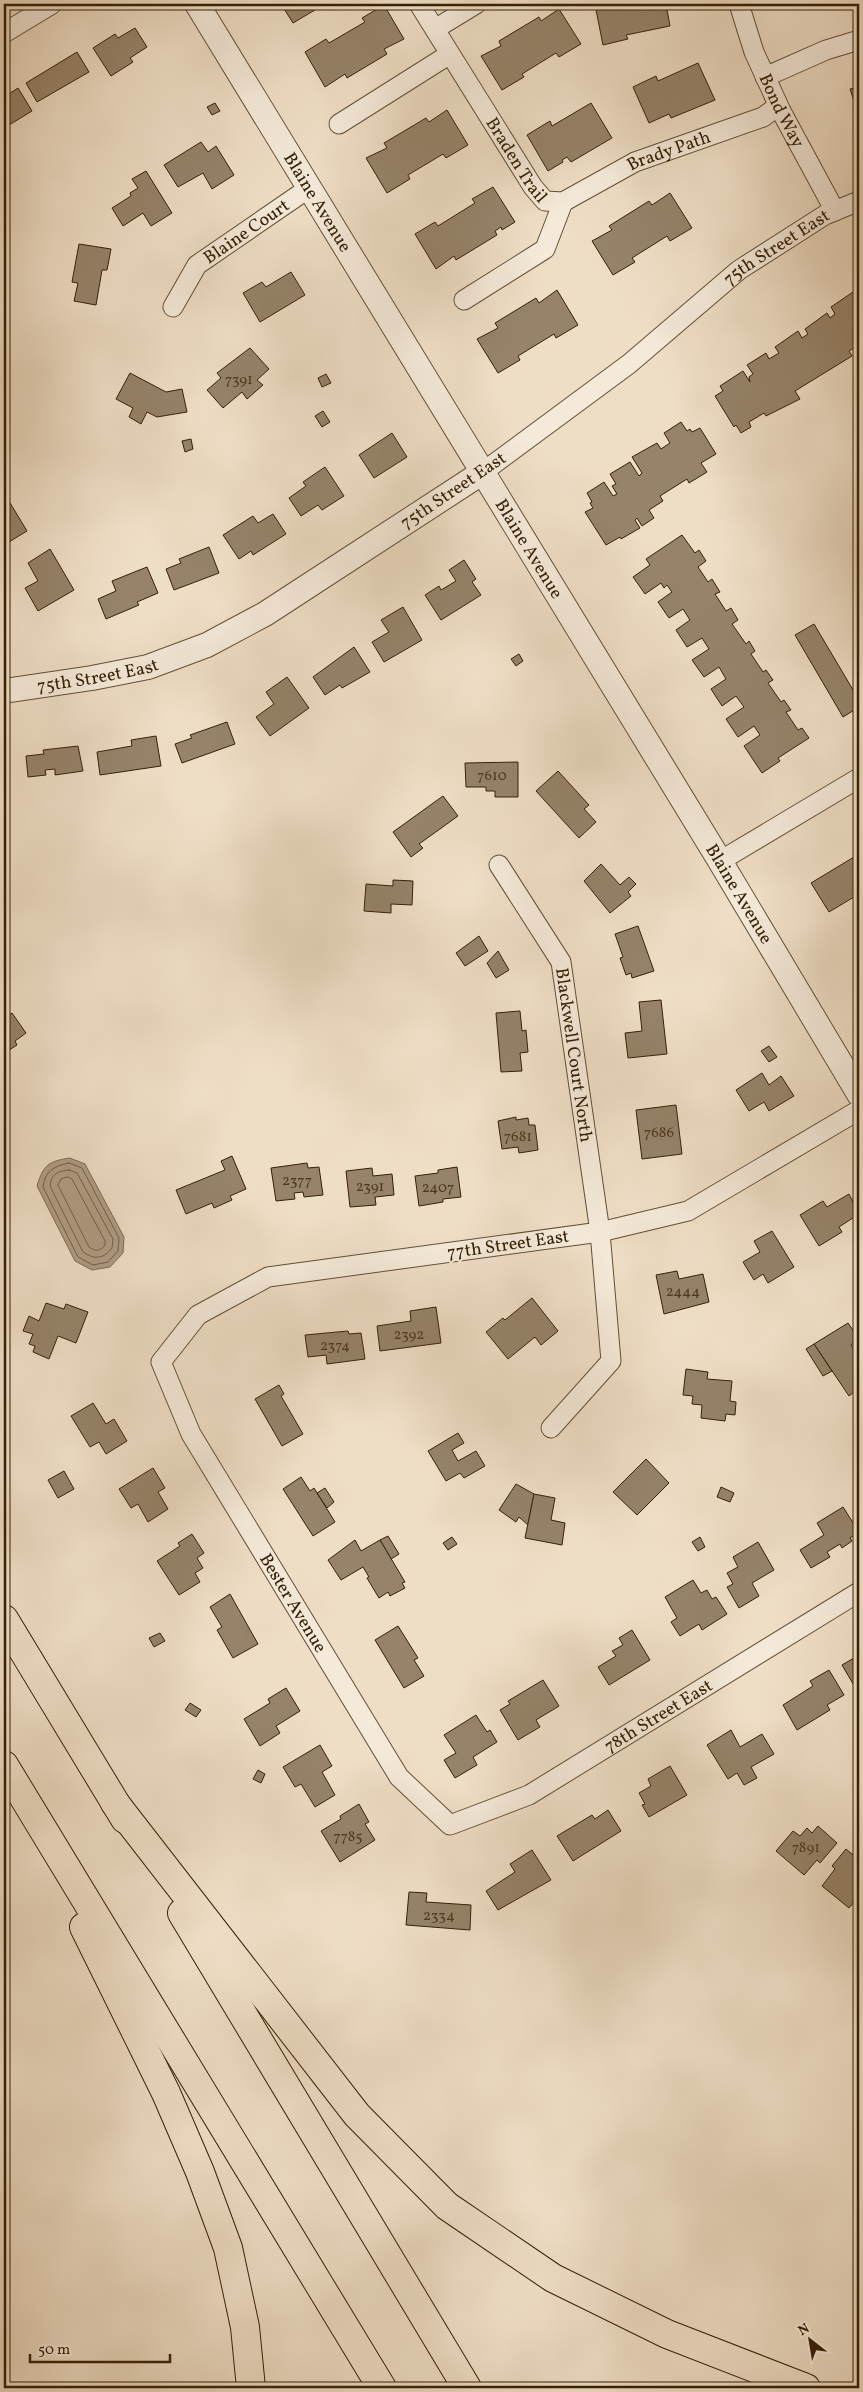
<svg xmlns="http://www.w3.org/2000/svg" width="863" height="2392" font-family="Vollkorn,serif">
<rect width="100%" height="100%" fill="#efdec6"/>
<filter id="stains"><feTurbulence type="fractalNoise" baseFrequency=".004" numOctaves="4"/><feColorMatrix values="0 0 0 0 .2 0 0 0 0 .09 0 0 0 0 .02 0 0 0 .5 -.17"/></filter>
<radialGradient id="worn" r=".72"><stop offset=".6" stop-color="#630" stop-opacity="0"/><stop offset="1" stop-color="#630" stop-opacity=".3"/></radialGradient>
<path fill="#b09d85" stroke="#7f6b52" d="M70,1158L85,1164L124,1237L123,1253L110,1267L92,1270L75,1261L37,1186C43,1165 49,1161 70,1158Z"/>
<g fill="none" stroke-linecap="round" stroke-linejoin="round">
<g stroke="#725e46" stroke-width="1">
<path d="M69,1163L82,1168L119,1238L118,1251L108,1262L93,1265L78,1257L43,1187C45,1171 54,1166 69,1163Z"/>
<path d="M69,1170L77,1173L113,1239L112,1248C103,1259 95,1260 83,1252L50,1186C51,1174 58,1171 69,1170Z"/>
<path d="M68,1177L72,1179L105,1241V1245C100,1252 95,1251 89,1247L58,1185L61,1179Z"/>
</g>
</g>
<g fill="#96836a" stroke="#352006">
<polygon points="281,4 325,4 293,23"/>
<polygon points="603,4 666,4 670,26 626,35 628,39 603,45 595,5"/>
<polygon points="384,5 404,39 384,49 387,54 347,78 345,74 325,87 305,52 326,39 329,43 365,22 362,18"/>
<polygon points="559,9 581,44 559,57 556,53 522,74 524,77 502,90 481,56 501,46 499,41 539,17 541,21"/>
<polygon points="135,28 147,47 130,58 133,62 111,76 93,48 115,34 118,38"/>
<polygon points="77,52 89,72 37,102 26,83"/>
<polygon points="698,63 715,100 671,118 669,114 649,123 633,87 656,76 658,81"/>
<polygon points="859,87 859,116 850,89"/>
<polygon points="18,88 32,111 4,128 4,97"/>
<polygon points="215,103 220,111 212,115 207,107"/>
<polygon points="591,103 612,138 571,162 567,157 562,160 563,162 548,171 527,135 550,121 552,126"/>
<polygon points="447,110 468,145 446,158 443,154 408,175 410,179 387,193 366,158 387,148 384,143 426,118 429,122"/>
<polygon points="201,142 208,152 216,146 234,175 212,189 203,173 178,187 164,165"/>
<polygon points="146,171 172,213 151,226 143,213 123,226 112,208 131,196 130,193 138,188 132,179"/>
<polygon points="493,187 515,222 502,230 501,227 495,231 497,235 456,260 454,256 436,269 415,234 435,222 438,226 475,203 472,199"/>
<polygon points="670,193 692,228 670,241 667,236 632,258 635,262 613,275 592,241 612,230 609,226 649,201 652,205"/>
<polygon points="79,244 111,249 107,270 102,270 96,305 74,301 78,283 72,282"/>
<polygon points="291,272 305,295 260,322 243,293 262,282 266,287"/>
<polygon points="557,290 578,325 556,338 554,334 518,356 520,360 498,373 477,339 498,328 495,323 536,298 539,303"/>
<polygon points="853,292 859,303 859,345 849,351 852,356 795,391 800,399 766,416 764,413 749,422 751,427 741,433 736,425 734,427 715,396 723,391 720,386 743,371 750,382 749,377 753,374 747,365 766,353 769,359 779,353 775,347 798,331 802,338 808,334 805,329 827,313 830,318 835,314 831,307"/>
<polygon points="250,348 269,369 257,380 263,385 247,399 242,392 223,408 207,390 221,378 217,373"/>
<polygon points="130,373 166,392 182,389 187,412 157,417 147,412 141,424 129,417 133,408 116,399"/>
<polygon points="326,374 331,383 322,387 318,378"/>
<polygon points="323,411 330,422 322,427 315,416"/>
<polygon points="681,422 687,431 690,429 692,432 700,428 716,454 701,463 707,472 689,483 687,479 660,496 663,501 649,510 654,518 642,526 637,518 635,520 640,528 621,539 620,537 606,545 585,512 593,508 590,503 592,502 587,493 604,482 613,496 617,494 612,486 616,484 610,474 630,462 639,476 642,473 632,457 657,443 661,449 670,443 664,433"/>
<polygon points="392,433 407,457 374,478 359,455"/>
<polygon points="191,439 193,449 185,452 182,441"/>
<polygon points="325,467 344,496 322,510 318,505 301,516 289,498 306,486 303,482"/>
<polygon points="4,493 27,531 4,545"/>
<polygon points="273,514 286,534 253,555 251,551 239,559 223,535 253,516 258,523"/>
<polygon points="682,535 695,553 699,550 706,561 698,567 708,582 712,579 720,592 715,594 726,611 731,608 738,620 732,624 746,644 749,641 755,651 751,654 763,672 766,670 773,680 768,683 781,702 784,700 791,710 786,712 798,730 802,728 809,738 778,758 780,761 762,773 744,746 760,735 754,726 738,737 726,719 744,707 736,696 722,706 711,689 726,679 719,667 704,677 692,660 709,649 702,638 687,647 676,630 690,620 683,609 669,618 658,602 672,592 667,585 664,588 661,583 645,594 633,577 650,565 646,559"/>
<polygon points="209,547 219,573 174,590 166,569 181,563 179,559"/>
<polygon points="50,549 74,590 38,611 25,588 38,581 28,563"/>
<polygon points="464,560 476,579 472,582 481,595 441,620 425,595 439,586 441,590 456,581 449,570"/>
<polygon points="147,567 158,593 137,602 139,605 106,619 98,599 116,591 112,581"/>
<polygon points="403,607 422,640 384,662 372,642 389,632 381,620"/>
<polygon points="814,624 859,700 859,707 843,717 795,635"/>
<polygon points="354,647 370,672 342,688 340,685 325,695 313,677"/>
<polygon points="519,654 523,661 516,666 511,659"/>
<polygon points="287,677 309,708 270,736 256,717 274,704 266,692"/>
<polygon points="227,722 235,744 182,763 175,744 192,738 190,735"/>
<polygon points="156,736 161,766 100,775 97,752 132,746 131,740"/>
<polygon points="78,746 83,771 55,775 55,769 45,770 46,775 28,777 26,756 44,754 43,750"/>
<polygon points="518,762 518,797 495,797 495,791 486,791 486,787 466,787 465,763"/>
<polygon points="558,771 589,805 584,809 596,822 579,838 536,791"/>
<polygon points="443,796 458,816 419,844 423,848 411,857 393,832"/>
<polygon points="854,857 859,865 859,894 829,912 811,883"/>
<polygon points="601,864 620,885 629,877 636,884 628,892 631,896 610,913 584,881"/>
<polygon points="393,880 413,881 412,905 391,904 391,913 364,911 366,884 393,886"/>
<polygon points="638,926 654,971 632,978 631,973 626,975 620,958 623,957 615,934"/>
<polygon points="479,936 488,951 465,966 456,953"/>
<polygon points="498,951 509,970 496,978 487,963"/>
<polygon points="661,1000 667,1054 628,1058 625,1033 642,1031 639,1002"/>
<polygon points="520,1011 522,1031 526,1030 528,1052 520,1053 522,1071 501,1072 496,1013"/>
<polygon points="12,1013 26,1033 15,1041 17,1045 6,1052 4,1049 4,1019"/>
<polygon points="769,1046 777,1057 769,1062 761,1051"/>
<polygon points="762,1073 769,1085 781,1076 794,1096 769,1111 764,1102 749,1111 736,1090"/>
<polygon points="676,1105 682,1154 642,1159 636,1110"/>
<polygon points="516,1117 516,1120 528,1118 529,1125 535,1125 538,1150 519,1153 518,1147 502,1149 498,1121"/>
<polygon points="232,1156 246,1189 230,1196 232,1200 214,1208 212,1203 186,1214 176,1190 225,1170 221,1161"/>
<polygon points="307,1163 308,1168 319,1167 323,1195 304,1197 303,1192 294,1193 295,1199 276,1201 271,1168"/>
<polygon points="457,1167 461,1197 443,1199 443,1202 419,1206 415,1176 438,1173 438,1170"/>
<polygon points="372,1168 373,1176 392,1174 394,1195 375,1197 376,1205 350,1207 346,1171"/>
<polygon points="849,1194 859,1214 839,1227 842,1232 819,1246 800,1215 823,1201 827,1207"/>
<polygon points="772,1231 794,1267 768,1283 763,1274 754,1280 743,1262 760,1252 754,1241"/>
<polygon points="677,1271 679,1279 703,1274 709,1302 664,1314 656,1275"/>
<polygon points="532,1298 558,1331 541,1345 535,1337 508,1359 486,1332 503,1318 505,1320"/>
<polygon points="46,1303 64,1309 66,1304 88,1312 76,1343 58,1336 49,1359 33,1352 35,1346 29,1344 33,1334 23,1331 29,1316 39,1321"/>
<polygon points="436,1307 441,1343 380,1351 377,1326 411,1321 410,1311"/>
<polygon points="848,1323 859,1339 851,1345 859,1357 859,1388 849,1396 814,1344"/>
<polygon points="348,1331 349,1334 361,1333 365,1359 327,1364 326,1355 308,1357 305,1335"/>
<polygon points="814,1344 832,1371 823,1376 806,1349"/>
<polygon points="686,1369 708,1372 707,1379 732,1381 730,1401 736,1402 735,1415 726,1414 725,1421 701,1418 702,1405 692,1404 693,1396 683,1395"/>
<polygon points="279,1385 284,1394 281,1396 303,1434 282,1446 255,1399"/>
<polygon points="93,1403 106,1424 114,1419 127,1441 106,1454 99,1442 90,1447 71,1416"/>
<polygon points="458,1433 464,1443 452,1450 458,1461 476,1451 485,1466 464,1478 460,1473 446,1481 428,1451"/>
<polygon points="646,1459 669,1483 637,1515 613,1492"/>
<polygon points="153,1468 165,1488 158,1492 168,1509 148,1522 138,1504 131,1508 119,1489"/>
<polygon points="64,1471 74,1489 58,1498 48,1480"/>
<polygon points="301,1477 310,1491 314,1488 335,1522 313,1536 283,1489"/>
<polygon points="516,1484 534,1494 528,1525 519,1517 516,1522 499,1510"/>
<polygon points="721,1487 734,1493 730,1502 717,1497"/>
<polygon points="325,1488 334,1502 327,1508 317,1493"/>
<polygon points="534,1494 555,1498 551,1520 565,1523 562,1545 525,1538"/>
<polygon points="843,1507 859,1532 850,1538 852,1541 842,1548 840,1544 827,1552 830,1557 811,1568 800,1550 824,1535 817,1523"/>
<polygon points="192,1534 204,1553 197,1558 203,1568 195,1573 200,1582 179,1595 157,1561 180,1546 178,1543"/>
<polygon points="388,1536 399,1554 391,1559 380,1540"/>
<polygon points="452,1537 457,1544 448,1550 443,1543"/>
<polygon points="700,1537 705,1547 698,1551 692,1542"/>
<polygon points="355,1540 361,1551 380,1540 405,1582 402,1583 405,1588 390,1596 388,1592 379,1598 367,1578 369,1577 363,1567 341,1580 328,1560"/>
<polygon points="758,1542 774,1570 752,1583 759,1596 739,1608 727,1587 733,1584 727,1573 738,1567 733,1557"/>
<polygon points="693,1580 701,1593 707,1590 712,1599 716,1597 727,1614 702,1630 699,1624 680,1636 671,1622 677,1618 665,1597"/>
<polygon points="230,1594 258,1644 233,1658 217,1630 222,1627 210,1607"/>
<polygon points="398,1626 418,1658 414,1660 424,1676 404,1688 375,1640"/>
<polygon points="632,1630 650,1660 609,1685 598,1667 616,1656 612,1651 623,1645 619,1638"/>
<polygon points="160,1633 165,1641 154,1647 149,1638"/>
<polygon points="859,1655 859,1694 842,1665"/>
<polygon points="829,1670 844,1695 827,1705 830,1710 797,1730 783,1705 813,1686 810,1681"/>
<polygon points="543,1680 559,1706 536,1720 540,1727 518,1740 500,1710 510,1704 508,1701"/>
<polygon points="286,1688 300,1711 276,1726 280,1733 260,1746 244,1719 270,1703 268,1699"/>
<polygon points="190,1703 201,1710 196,1717 185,1710"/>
<polygon points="476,1715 487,1732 490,1730 497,1742 473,1757 477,1765 455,1778 444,1760 456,1753 444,1735"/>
<polygon points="731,1730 740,1747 762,1734 774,1754 751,1767 757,1778 744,1785 737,1773 728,1779 707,1745"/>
<polygon points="320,1745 332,1766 322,1772 335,1795 315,1807 301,1784 295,1787 283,1767"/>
<polygon points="670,1766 687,1795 649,1817 642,1805 645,1804 639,1793 651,1786 648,1779"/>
<polygon points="258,1770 265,1774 261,1783 253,1779"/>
<polygon points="359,1804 369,1822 365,1824 375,1840 340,1862 321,1831 341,1819 340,1816"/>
<polygon points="608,1810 621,1831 573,1861 557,1836 592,1815 595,1819"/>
<polygon points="818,1826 837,1843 820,1863 817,1860 804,1875 776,1851 793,1831 800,1836 807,1828 812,1833"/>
<polygon points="846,1849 859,1860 859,1896 849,1908 822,1886 835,1869 832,1866"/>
<polygon points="532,1850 551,1880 498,1910 486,1891 515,1872 510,1864"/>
<polygon points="409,1892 427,1893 426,1902 471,1905 470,1930 406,1925"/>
</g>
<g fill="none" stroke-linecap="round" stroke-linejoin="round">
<g stroke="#645036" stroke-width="21">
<g id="minor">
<path id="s1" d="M419,4L533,187L545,201L563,202L635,162L763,117L778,106"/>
<path id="s2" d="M739,4L754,52L781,111L835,211"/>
<polyline points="435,29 476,4"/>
<polyline points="4,33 52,4"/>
<polyline points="765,77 826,50 859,40"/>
<polyline points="339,124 450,54"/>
<polyline points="464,300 545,249 563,202"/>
<path id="s3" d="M173,307L197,265L309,188"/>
<path id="s4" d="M483,472L629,364L739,270L825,215L859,201"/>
<polyline points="720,861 859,778"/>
<path id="s5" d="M499,865L561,962L600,1232L611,1361L551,1428"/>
<path id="s6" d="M859,1110L688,1211L600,1232L268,1277L198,1315L161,1362L191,1434L399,1777L450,1825L529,1795L859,1592"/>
</g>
</g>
<g stroke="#645036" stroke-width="26">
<g id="tertiary">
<path id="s7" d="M197,4L720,861L859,1094"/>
<path id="s8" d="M4,691L92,678L148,667L207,645L265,614L483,472"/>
</g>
</g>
<g stroke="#352006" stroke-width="30">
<g id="motorway">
<polyline points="4,1619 125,1819"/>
<polyline points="4,1765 382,2388"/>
<polyline points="115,1803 357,2115 447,2206 553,2278 667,2334 806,2388"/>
<polyline points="182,1913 467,2388"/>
<polyline points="84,1927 166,2093 200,2172 228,2248 245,2327 251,2388"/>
</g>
</g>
<use href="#minor" stroke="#f5eada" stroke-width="19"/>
<use href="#tertiary" stroke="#f5eada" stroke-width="24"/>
<use href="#motorway" stroke="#efdec6" stroke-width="28"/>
</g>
<g text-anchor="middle" stroke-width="4" stroke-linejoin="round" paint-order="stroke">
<g font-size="15" fill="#4d391f">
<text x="239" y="384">7391</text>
<text x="492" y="780">7610</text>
<text x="659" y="1137">7686</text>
<text x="518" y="1141">7681</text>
<text x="297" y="1185">2377</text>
<text x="370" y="1191">2391</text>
<text x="438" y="1192">2407</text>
<text x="683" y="1296">2444</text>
<text x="409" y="1339">2392</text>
<text x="335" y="1350">2374</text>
<text x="348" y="1841">7785</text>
<text x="806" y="1852">7891</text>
<text x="439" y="1920">2334</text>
</g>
<g font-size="18" fill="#352006" stroke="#f5eada">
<text dy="6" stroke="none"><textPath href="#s2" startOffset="115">Bond Way</textPath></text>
<text dy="6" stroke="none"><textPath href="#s1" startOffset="370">Brady Path</textPath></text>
<text dy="6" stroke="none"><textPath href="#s1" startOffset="184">Braden Trail</textPath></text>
<text dy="6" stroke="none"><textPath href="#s7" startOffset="232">Blaine Avenue</textPath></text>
<text dy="6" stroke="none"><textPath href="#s3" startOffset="108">Blaine Court</textPath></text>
<text dy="6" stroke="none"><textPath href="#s4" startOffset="370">75th Street East</textPath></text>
<text transform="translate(453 490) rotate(-34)" y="6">75th Street East</text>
<text dy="6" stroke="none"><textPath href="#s7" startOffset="638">Blaine Avenue</textPath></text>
<text dy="6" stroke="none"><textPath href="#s8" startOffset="95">75th Street East</textPath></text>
<text dy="6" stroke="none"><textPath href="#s7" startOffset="1042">Blaine Avenue</textPath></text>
<text dy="6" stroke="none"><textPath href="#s5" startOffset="209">Blackwell Court North</textPath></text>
<text transform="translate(508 1244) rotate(-8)" y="6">77th Street East</text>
<text dy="6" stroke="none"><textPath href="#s6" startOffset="1039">Bester Avenue</textPath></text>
<text dy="6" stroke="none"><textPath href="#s6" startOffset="1549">78th Street East</textPath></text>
</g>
</g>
<rect width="863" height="2392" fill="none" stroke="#efdec6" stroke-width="20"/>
<rect x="5" y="5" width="853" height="2382" fill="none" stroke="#352006" stroke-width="2.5"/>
<rect x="10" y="10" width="843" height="2372" fill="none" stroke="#352006"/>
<g transform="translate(810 2340) rotate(329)" stroke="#f5eada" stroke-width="4" paint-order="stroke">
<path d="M0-4L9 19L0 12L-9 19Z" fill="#352006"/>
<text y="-8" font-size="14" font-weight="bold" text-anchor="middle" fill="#352006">N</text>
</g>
<path d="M30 2354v8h140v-8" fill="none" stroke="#352006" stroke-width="2.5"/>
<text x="38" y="2354" font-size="15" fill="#352006" stroke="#f5eada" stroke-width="4" paint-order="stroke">50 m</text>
<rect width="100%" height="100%" filter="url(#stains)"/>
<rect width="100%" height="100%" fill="url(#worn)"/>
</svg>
